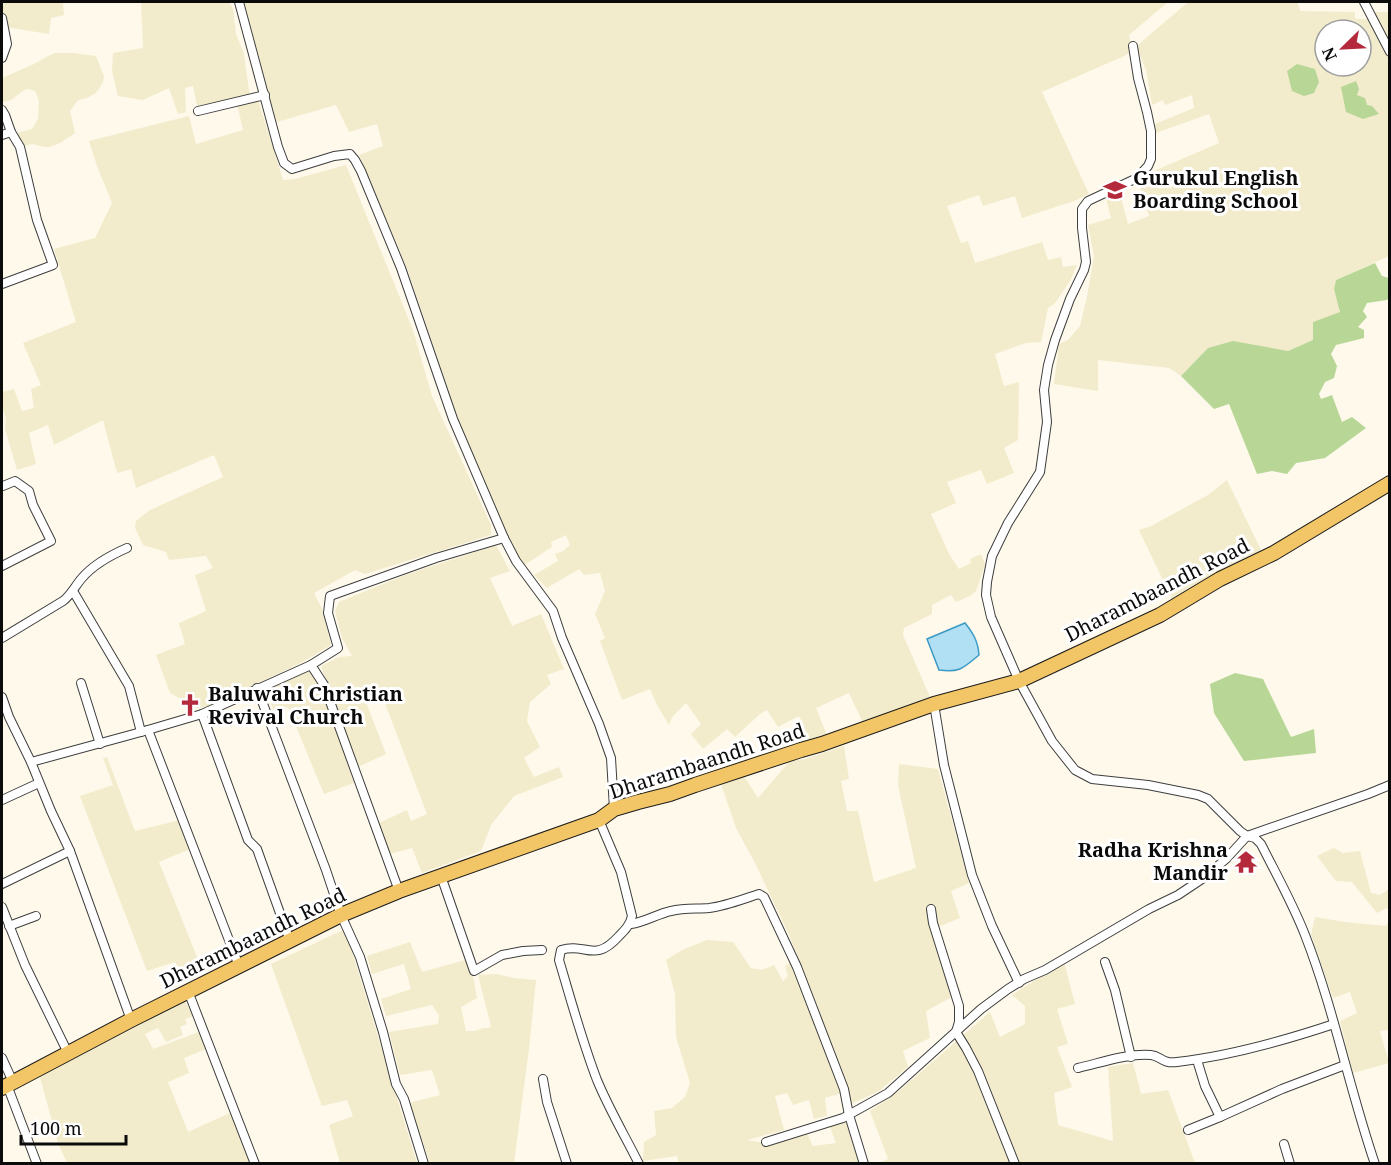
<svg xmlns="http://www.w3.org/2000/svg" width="1391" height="1165" font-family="'Noto Serif',serif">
<rect width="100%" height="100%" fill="#fef9ea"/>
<g fill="#f2eccc" fill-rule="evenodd">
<polygon points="2,2 63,2 64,15 51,18 49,34 5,27"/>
<polygon points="141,2 229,2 233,9 236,34 244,54 250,98 198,111 193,86 185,88 186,112 178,114 169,88 143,100 118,96 112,71 113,53 143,48"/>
<polygon points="243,2 1168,2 1129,35 1132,51 1124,56 1042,92 1089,194 1074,201 1022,218 1015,196 983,206 979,195 947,206 961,243 968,241 975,263 1042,242 1048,260 1061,257 1063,267 1077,265 1070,281 1055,303 1048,308 1041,342 1026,343 995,354 1004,386 1019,382 1018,440 1004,448 1014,473 987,484 981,470 947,482 956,503 931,514 949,554 959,569 971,563 970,559 981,554 985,564 976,591 970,596 956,602 951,595 932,605 932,614 904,628 903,635 930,697 863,723 849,693 816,708 827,735 809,740 799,716 778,727 767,710 760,714 735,737 727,729 703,749 691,734 701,724 686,703 673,716 669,725 657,705 650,689 622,700 600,641 605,638 595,614 605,591 600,573 584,575 579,569 547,588 534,575 558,561 555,554 563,551 570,545 566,535 551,542 552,547 523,566 509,539 451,404 447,394 449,392 408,271 359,155 383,146 377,124 349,132 336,105 277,122 266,95"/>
<path d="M1188,2H1297L1301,11L1355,12V19H1370L1389,60V256L1336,280L1334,289L1341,312L1313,322L1314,340L1288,351L1233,342L1208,348L1181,376L1169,368L1098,360V391L1054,384L1059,344L1068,340L1080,326L1087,297L1094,256L1088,225L1111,218L1106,198L1119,191L1128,224L1149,216L1140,188L1157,179L1154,171L1219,143L1209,114L1156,133L1155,124L1194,108L1192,95L1165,105L1163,100L1152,105L1146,70L1138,50L1139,44ZM1325,30H1361V66H1325Z"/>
<polygon points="1373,12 1389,12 1389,47"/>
<polygon points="55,53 73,53 96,56 104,76 103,82 97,92 89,97 77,101 73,107 70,111 75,133 60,143 50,147 44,147 33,144 22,146 17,133 32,129 38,119 39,101 36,93 35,91 29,89 24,90 11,100 3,102 2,101 2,78 34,64 50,55"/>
<polygon points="258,100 283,180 295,179 346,165 413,330 432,396 491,525 491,535 365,574 355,570 314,593 323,611 331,645 301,663 245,689 215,705 197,708 170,693 156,655 185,644 179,623 206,611 195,575 213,568 206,556 169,560 166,552 143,545 135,528 136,521 150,510 223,477 214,455 136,488 131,469 117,473 103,420 54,445 48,425 29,433 36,464 17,470 5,429 6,420 2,404 2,392 14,389 22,411 34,408 31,389 41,385 23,343 76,322 54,249 95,238 112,203 97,166 89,141 189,116 196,144 243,130 237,104"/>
<polygon points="1227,480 1261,550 1228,566 1172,599 1139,530 1151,526 1208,495"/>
<polygon points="496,545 510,571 490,578 512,626 541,614 564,669 547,675 551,684 530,702 527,721 540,747 524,758 534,777 559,767 563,777 514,796 491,825 481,851 422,873 412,848 390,854 379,823 407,810 411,821 427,814 380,690 364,697 386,754 356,768 338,711 321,666 339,657 352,656 342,638 335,611 339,602 405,575"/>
<polygon points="311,670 319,681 354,783 324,794 288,707 274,711 266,691"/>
<polygon points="844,746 849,779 841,781 847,811 858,811 874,882 916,868 898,785 899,764 938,769 969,883 951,891 960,918 933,929 961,992 926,1011 930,1038 903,1051 908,1067 879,1091 851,1104 846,1081 790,937 756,865 736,828 721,784 744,776 758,798 790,761 805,759"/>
<polygon points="107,757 135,831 180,820 190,849 159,862 203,972 184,980 175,962 147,971 80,796 113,785 103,758"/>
<polygon points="1334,848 1343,853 1360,851 1371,893 1380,895 1389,889 1389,911 1387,908 1377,913 1352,882 1336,881 1317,856"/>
<polygon points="1315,917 1345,922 1386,926 1389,922 1389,1030 1380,1031 1389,1063 1353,1073 1340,1021 1357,1013 1350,992 1333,998 1311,935"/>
<polygon points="345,929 417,1163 340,1163 329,1125 353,1116 347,1100 322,1106 271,964"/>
<polygon points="707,940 733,942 751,968 762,970 774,965 783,981 788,976 785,966 790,963 842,1093 825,1098 827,1116 814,1119 809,1100 793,1105 787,1093 775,1096 784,1130 747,1140 769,1144 806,1131 813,1146 836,1143 830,1127 846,1121 859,1163 679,1164 677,1156 643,1161 644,1142 656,1135 654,1111 672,1108 685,1097 690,1083 676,1037 675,994 666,960 682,950"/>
<polygon points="410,942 422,972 465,960 473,976 477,998 461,1007 466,1031 475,1031 484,1028 489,1028 491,1026 478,975 497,974 514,978 536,980 529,1049 514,1163 430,1163 409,1103 440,1095 432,1070 400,1075 389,1032 438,1024 439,1015 432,1005 386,1016 381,999 411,989 404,964 372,974 367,956"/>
<polygon points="1064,962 1075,1004 1057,1009 1068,1044 1057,1047 1072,1087 1054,1093 1058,1125 1113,1141 1108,1067 1133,1063 1141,1094 1168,1090 1195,1163 878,1163 888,1159 870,1111 899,1091 990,1012 1000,1037 1025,1024 1025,1006 1012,995"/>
<polygon points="184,999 193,1016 185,1019 187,1024 180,1027 183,1035 166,1042 158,1028 145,1034 153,1049 199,1032 206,1049 184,1058 189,1073 168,1082 188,1132 232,1112 251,1162 247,1164 67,1163 58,1143 39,1074"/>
</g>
<g fill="#b8d696">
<polygon points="1297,64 1315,69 1319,82 1314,93 1304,96 1292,91 1287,71"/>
<polygon points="1356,81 1359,89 1357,95 1365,98 1367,105 1372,106 1379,114 1363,119 1346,112 1341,87"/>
<polygon points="1375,263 1382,276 1389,278 1389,297 1387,300 1367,303 1363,311 1367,317 1358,327 1364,330 1364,338 1336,345 1331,354 1337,366 1334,378 1325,382 1319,394 1321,399 1332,395 1342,422 1352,417 1366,428 1325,458 1296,463 1287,474 1272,471 1257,474 1229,404 1214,409 1181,376 1208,348 1233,341 1288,351 1313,340 1313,322 1340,312 1334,289 1336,280"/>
<polygon points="1235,673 1263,679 1291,737 1314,729 1316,753 1244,761 1214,713 1210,684"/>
</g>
<path fill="#b1dff3" stroke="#3c9ac6" stroke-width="1.5" d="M965,623C973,633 978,641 979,655C963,668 960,673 939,670L927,639Z"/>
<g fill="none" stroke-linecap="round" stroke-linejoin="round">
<g stroke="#3e3e3e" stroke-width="10">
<g id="street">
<polyline points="239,2 278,147 284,163 292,169 334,156 350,154 355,160 361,171 401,268 453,419 504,538 516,561 553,611 562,638 599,724 611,758 614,809"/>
<polyline points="1364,2 1390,52"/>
<polyline points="2,18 7,44 2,58"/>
<path d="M1133,46L1138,78L1147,112L1151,131V159L1148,166L1137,178L1088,201L1082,209V228L1086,262L1084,270L1070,299L1055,340L1048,365L1044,390L1047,422L1040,472L1008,523L992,556L987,582L986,595L991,617L1019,681L1052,741L1075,770L1092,779L1148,785L1198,795L1208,799L1240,831L1247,836L1255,838L1261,844C1276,874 1293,904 1305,935C1334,1009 1349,1088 1375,1164"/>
<polyline points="2,110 5,115 11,132 20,147 37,220 53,265 2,284"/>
<polyline points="198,111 265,95"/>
<polyline points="2,135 11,132"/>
<polyline points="2,566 51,541 33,505 29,491 15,481 3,486"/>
<polyline points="73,591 129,686 141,732"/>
<path d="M2,638L63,601C71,595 75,586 82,578C93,565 111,555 127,548"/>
<polyline points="311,665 324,685 399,891"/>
<polyline points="81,683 100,744"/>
<polyline points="257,688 326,870 341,915 360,957 383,1032 396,1084 404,1099 424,1164"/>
<polyline points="2,697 9,717 31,762 51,811 70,851 131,1020"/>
<polyline points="934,704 944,765 972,875 992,926 1019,983"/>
<polyline points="202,714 248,840 257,849 290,941"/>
<polyline points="148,730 239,966"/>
<polyline points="31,762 141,732 202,714 311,665 338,648 328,613 330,596 436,558 504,538"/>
<polyline points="2,800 39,783"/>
<path d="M599,820L621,872L632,916C630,925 625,930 619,936C594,964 586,942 561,950L559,960C571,1000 582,1041 597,1080C609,1109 625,1136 639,1164"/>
<polyline points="441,876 474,971 502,955 523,951 542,950"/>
<polyline points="2,884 70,851"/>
<polyline points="2,907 25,965 68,1053"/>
<polyline points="931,909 933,923 959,1006 959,1022 956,1032 966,1048 978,1071 1015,1164"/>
<path d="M631,924C645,922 657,914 671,911C684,908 696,909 709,908C726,906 743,899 759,894L764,897L797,967L844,1089L849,1115L864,1164"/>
<polyline points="9,926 36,916"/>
<polyline points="1105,962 1115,990 1131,1057"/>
<polyline points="188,991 255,1164"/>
<polyline points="2,1058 13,1082"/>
<polyline points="1197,1060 1205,1086 1220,1117"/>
<path d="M1078,1068C1100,1063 1128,1053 1151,1055C1161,1056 1162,1064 1177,1062C1230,1056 1283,1041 1334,1024"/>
<polyline points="543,1079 547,1102 567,1164"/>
<polyline points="7,1085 37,1164"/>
<polyline points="1188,1130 1220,1117 1282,1089 1345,1065"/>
<polyline points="766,1142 843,1118 888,1093 981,1009 1008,989 1024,979 1045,970 1149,909 1178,895 1202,879 1226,859 1247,836 1368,794 1390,785"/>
<polyline points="1284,1144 1290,1164"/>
</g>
</g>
<g stroke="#1c1c1c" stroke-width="16">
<polyline id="primary" points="2,1088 131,1020 341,915 399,891 599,820 614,809 638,802 670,794 695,785 801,750 822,744 934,704 1019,681 1160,615 1220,579 1274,553 1390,483"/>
</g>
<use href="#street" stroke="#fff" stroke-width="8"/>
<use href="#primary" stroke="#f2c566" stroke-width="14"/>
</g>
<defs>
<g id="school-bare" transform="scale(1.8)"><path d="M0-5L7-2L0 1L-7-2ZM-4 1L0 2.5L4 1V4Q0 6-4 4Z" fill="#b42a3c" stroke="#fff" stroke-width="2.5" paint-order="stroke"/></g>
<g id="church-bare" transform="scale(1.8)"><path d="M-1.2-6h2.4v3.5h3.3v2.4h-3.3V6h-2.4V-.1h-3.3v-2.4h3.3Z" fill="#b42a3c" stroke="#fff" stroke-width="2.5" paint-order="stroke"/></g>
<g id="temple-bare" transform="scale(1.8)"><path d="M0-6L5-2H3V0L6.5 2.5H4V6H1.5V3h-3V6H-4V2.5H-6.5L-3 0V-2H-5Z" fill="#b42a3c" stroke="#fff" stroke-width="2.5" paint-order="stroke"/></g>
</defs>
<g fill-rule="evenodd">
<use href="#school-bare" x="1115" y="190"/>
<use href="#church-bare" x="190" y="705"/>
<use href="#temple-bare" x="1246" y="862"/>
</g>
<g text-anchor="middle" stroke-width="6" stroke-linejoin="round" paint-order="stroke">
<g font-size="20" font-weight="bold" fill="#0b0b0b" stroke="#fff" text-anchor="start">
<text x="1133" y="185">Gurukul English<tspan x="1133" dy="23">Boarding School</tspan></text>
<text x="208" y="701">Baluwahi Christian<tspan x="208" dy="23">Revival Church</tspan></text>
<text x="1228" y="857" text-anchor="end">Radha Krishna<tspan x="1228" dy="23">Mandir</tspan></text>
</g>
<g font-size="20" fill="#0b0b0b" stroke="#fff">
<text transform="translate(1157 590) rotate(-27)" y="7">Dharambaandh Road</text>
<text transform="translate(707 761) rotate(-18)" y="7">Dharambaandh Road</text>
<text transform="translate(253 938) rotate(-26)" y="7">Dharambaandh Road</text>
</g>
</g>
<rect width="1391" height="1165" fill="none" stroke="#0b0b0b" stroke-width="6"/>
<g transform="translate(1343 48) rotate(246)"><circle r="28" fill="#ffffff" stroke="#9d9d9d" stroke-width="1.5"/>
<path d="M0-4.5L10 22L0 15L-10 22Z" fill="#b42a3c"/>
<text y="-9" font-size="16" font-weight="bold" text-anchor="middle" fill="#0b0b0b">N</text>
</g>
<path d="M21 1135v9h105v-9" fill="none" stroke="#0b0b0b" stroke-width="3"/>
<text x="30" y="1135" font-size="18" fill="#0b0b0b" stroke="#ffffff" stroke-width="4.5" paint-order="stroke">100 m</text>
</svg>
